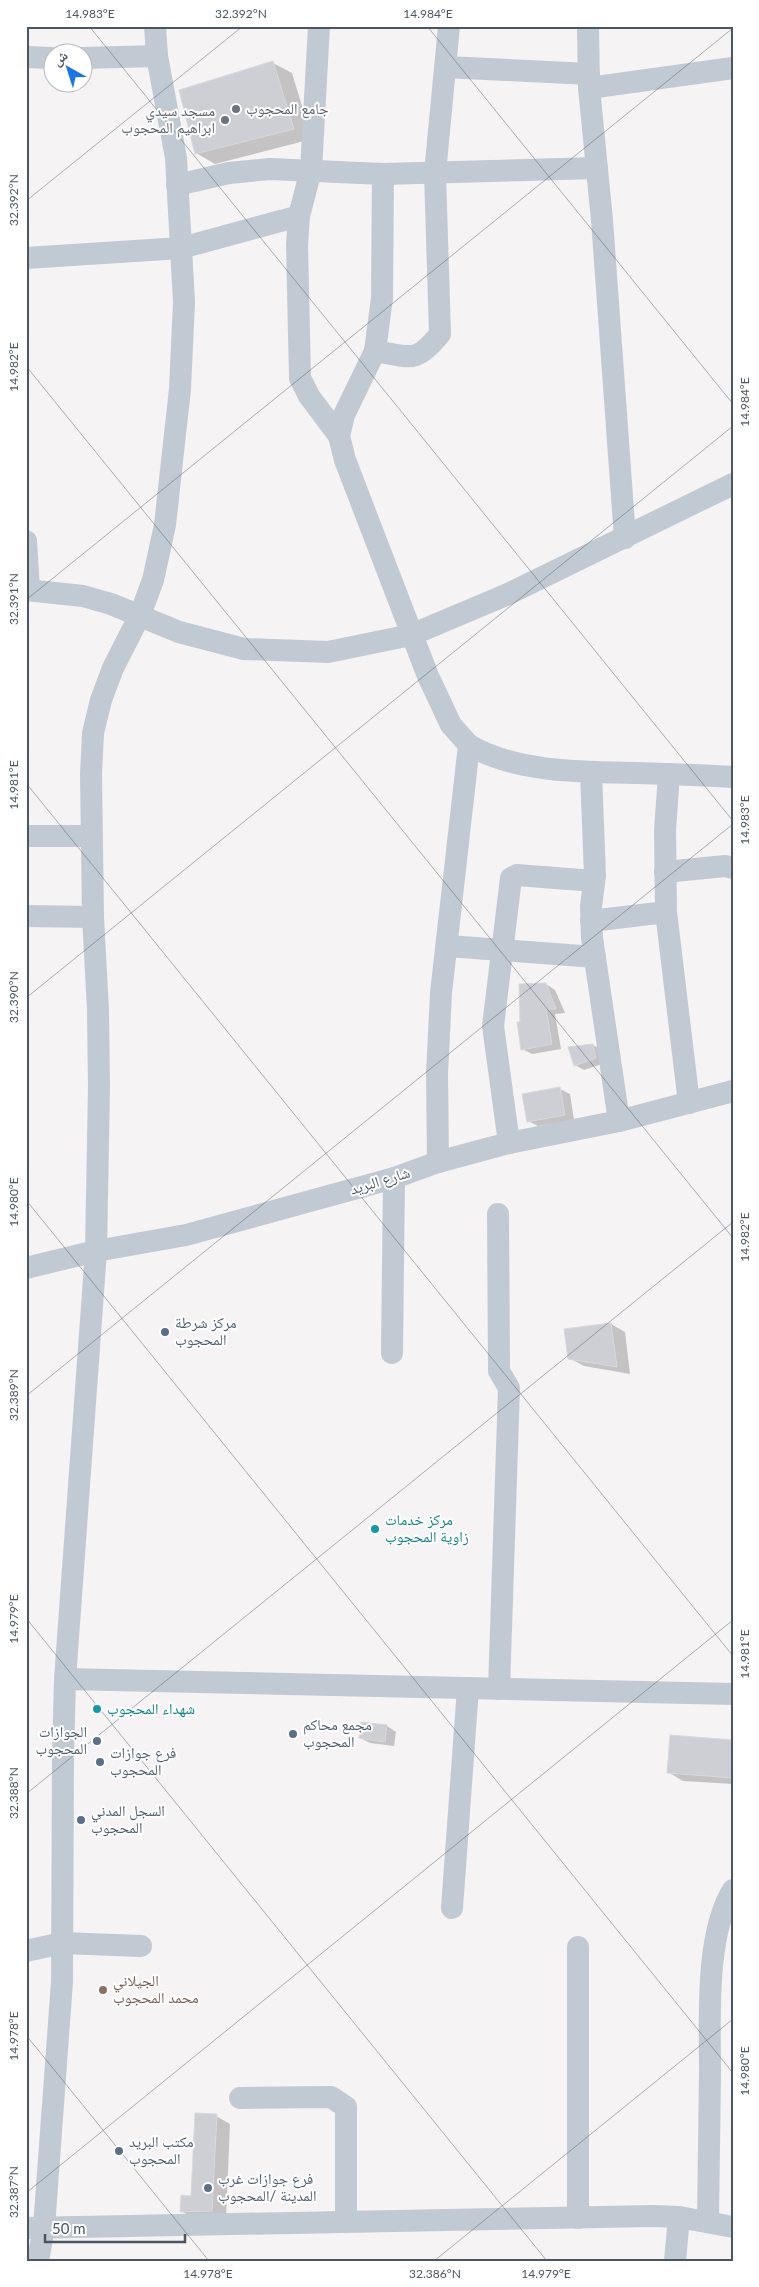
<svg xmlns="http://www.w3.org/2000/svg" width="759" height="2287" font-family="Lato,'Noto Naskh Arabic',sans-serif">
<rect width="100%" height="100%" fill="#f5f3f3"/>
<g fill="#0003">
<polygon points="273,63 292,73 312,139 215,164 196,153"/>
<polygon points="546,984 555,990 565,1013 555,1014 561,1049 532,1054 522,1049 522,1023"/>
<polygon points="593,1045 602,1050 605,1063 584,1070 575,1065"/>
<polygon points="560,1089 570,1094 574,1120 538,1126 528,1121"/>
<polygon points="611,1324 625,1332 630,1374 584,1366 569,1358"/>
<polygon points="387,1726 396,1732 394,1746 370,1743 360,1738"/>
<polygon points="733,1741 733,1784 683,1781 668,1772"/>
<polygon points="216,2116 230,2124 226,2219 195,2219 181,2211 192,2197"/>
</g>
<g fill="#cdcfd5" stroke="#d7d9de">
<polygon points="273,61 294,129 195,154 179,90"/>
<polygon points="546,983 556,1009 546,1009 552,1044 521,1050 517,1022 520,1022 519,984"/>
<polygon points="593,1044 596,1058 574,1066 568,1047"/>
<polygon points="560,1087 565,1115 527,1122 522,1094"/>
<polygon points="611,1323 617,1367 568,1359 564,1329"/>
<polygon points="361,1722 387,1725 385,1742 359,1738"/>
<polygon points="670,1735 733,1740 733,1778 667,1773"/>
<polygon points="195,2113 217,2114 212,2211 180,2212 181,2195 191,2196"/>
</g>
<g fill="none" stroke-linecap="round" stroke-linejoin="round">
<g stroke="#c1cad2" stroke-width="22">
<polyline points="319,26 311,170 299,216 297,245 300,378 309,396 339,436"/>
<polyline points="588,26 589,88 602,220 625,538"/>
<polyline points="26,57 52,58"/>
<polyline points="82,58 157,56"/>
<polyline points="446,67 589,74"/>
<polyline points="589,88 733,68"/>
<polyline points="383,174 597,168"/>
<polyline points="177,185 229,173 270,169 383,174 382,298 375,351 344,415 339,436 345,460 428,676 451,725 469,745 441,993 437,1074 438,1162"/>
<polyline points="26,258 181,248 299,216"/>
<path d="M375,351C410,357 416,364 440,334L435,173L449,26"/>
<polyline points="26,541 29,589"/>
<polyline points="26,590 83,596 111,604 179,632 244,649 328,652 411,635 506,595 733,484"/>
<path d="M469,745C517,773 584,772 637,773C669,774 701,775 733,777"/>
<polyline points="591,772 595,876 591,906 592,938 619,1121"/>
<polyline points="669,774 665,830 666,912 689,1103"/>
<polyline points="26,836 91,836"/>
<polyline points="665,872 725,866 733,868"/>
<polyline points="26,916 93,917"/>
<polyline points="591,921 666,912"/>
<polyline points="448,946 595,957"/>
<polyline points="509,1143 493,1026 511,878 517,875 594,881"/>
<polyline points="498,1214 499,1365 499,1371 509,1388 499,1689"/>
<polyline points="26,1268 96,1251 186,1235 394,1178 438,1162 509,1143 619,1121 733,1091"/>
<polyline points="392,1353 394,1178"/>
<polyline points="65,1679 733,1694"/>
<polyline points="452,1908 468,1688"/>
<polyline points="26,1951 62,1943 141,1946"/>
<polyline points="240,2098 331,2097 346,2107 346,2222"/>
<polyline points="578,2218 578,1947"/>
<path d="M708,2221C709,2171 709,2122 710,2072C710,2021 705,1934 733,1890"/>
<polyline points="26,2228 653,2216 679,2217 733,2227"/>
<polyline points="38,2261 44,2227 62,1982 63,1757 65,1679 96,1251 99,1087 98,1010 93,917 91,774 93,733 101,700 113,668 140,615 153,580 165,525 180,389 184,302 176,158 157,56 155,26"/>
<polyline points="675,2261 679,2217"/>
</g>
</g>
<path fill="none" stroke="#4a5661" stroke-width="1" stroke-opacity="0.45" d="M89,26L733,821M427,26L733,404M26,201L243,26M26,366L733,1238M26,600L733,28M26,783L733,1656M26,998L733,426M26,1200L733,2073M26,1396L733,824M26,1618L547,2261M26,1794L733,1222M26,2035L209,2261M26,2193L733,1620M434,2261L733,2019"/>
<g fill="#6b7280" stroke="#fff" stroke-width="2">
<circle cx="236" cy="109" r="5"/>
<circle cx="225" cy="120" r="5"/>
</g>
<g fill="#5c6f8a" stroke="#fff" stroke-width="2">
<circle cx="165" cy="1332" r="5"/>
<circle cx="293" cy="1734" r="5"/>
<circle cx="97" cy="1741" r="5"/>
<circle cx="100" cy="1762" r="5"/>
<circle cx="81" cy="1820" r="5"/>
<circle cx="119" cy="2151" r="5"/>
<circle cx="208" cy="2188" r="5"/>
</g>
<g fill="#0f9aa8" stroke="#fff" stroke-width="2">
<circle cx="375" cy="1529" r="5"/>
<circle cx="97" cy="1709" r="5"/>
</g>
<circle fill="#8d6e63" stroke="#fff" stroke-width="2" cx="103" cy="1990" r="5"/>
<g text-anchor="middle" stroke-width="4" stroke-linejoin="round" paint-order="stroke">
<g font-size="15" fill="#5b616d" stroke="#fff" text-anchor="start">
<text x="246" y="114">جامع المحجوب</text>
<text x="215" y="116" text-anchor="end">مسجد سيدي<tspan x="215" dy="17">ابراهيم المحجوب</tspan></text>
</g>
<g font-size="15" fill="#4a5661" stroke="#fff">
<text transform="translate(380 1181) rotate(-17)" y="5">شارع البريد</text>
</g>
<g font-size="15" fill="#4e5e75" stroke="#fff" text-anchor="start">
<text x="175" y="1328">مركز شرطة<tspan x="175" dy="17">المحجوب</tspan></text>
<text x="303" y="1730">مجمع محاكم<tspan x="303" dy="17">المحجوب</tspan></text>
<text x="87" y="1737" text-anchor="end">الجوازات<tspan x="87" dy="17">المحجوب</tspan></text>
<text x="110" y="1758">فرع جوازات<tspan x="110" dy="17">المحجوب</tspan></text>
<text x="91" y="1816">السجل المدني<tspan x="91" dy="17">المحجوب</tspan></text>
<text x="129" y="2147">مكتب البريد<tspan x="129" dy="17">المحجوب</tspan></text>
<text x="218" y="2184">فرع جوازات غرب<tspan x="218" dy="17">المدينة /المحجوب</tspan></text>
</g>
<g font-size="15" fill="#0d838f" stroke="#fff" text-anchor="start">
<text x="385" y="1525">مركز خدمات<tspan x="385" dy="17">زاوية المحجوب</tspan></text>
<text x="107" y="1714">شهداء المحجوب</text>
</g>
<g font-size="15" fill="#785e54" stroke="#fff" text-anchor="start">
<text x="113" y="1986">الجيلاني<tspan x="113" dy="17">محمد المحجوب</tspan></text>
</g>
</g>
<rect width="759" height="2287" fill="none" stroke="#ffffff" stroke-width="55"/>
<g transform="translate(68 68) rotate(321)"><circle r="24" fill="#ffffff" stroke="#b7bbc0"/>
<path d="M0-4L9 19L0 12L-9 19Z" fill="#1a73e8"/>
<text y="-8" font-size="14" font-weight="bold" text-anchor="middle" fill="#4a5661">ش</text>
</g>
<path d="M45 2234v8h140v-8" fill="none" stroke="#4a5661" stroke-width="2.5"/>
<text x="52" y="2234" font-size="15" fill="#4a5661" stroke="#ffffff" stroke-width="4" paint-order="stroke">50 m</text>
<rect x="28" y="28" width="704" height="2232" fill="none" stroke="#4a5661" stroke-width="2"/>
<g font-size="12" text-anchor="middle" fill="#4a5661">
<text x="90" y="18">14.983°E</text>
<text x="241" y="18">32.392°N</text>
<text x="428" y="18">14.984°E</text>
<text transform="translate(14 200) rotate(-90)" y="4">32.392°N</text>
<text transform="translate(14 367) rotate(-90)" y="4">14.982°E</text>
<text transform="translate(745 402) rotate(-90)" y="4">14.984°E</text>
<text transform="translate(14 599) rotate(-90)" y="4">32.391°N</text>
<text transform="translate(14 785) rotate(-90)" y="4">14.981°E</text>
<text transform="translate(745 820) rotate(-90)" y="4">14.983°E</text>
<text transform="translate(14 997) rotate(-90)" y="4">32.390°N</text>
<text transform="translate(14 1202) rotate(-90)" y="4">14.980°E</text>
<text transform="translate(745 1237) rotate(-90)" y="4">14.982°E</text>
<text transform="translate(14 1395) rotate(-90)" y="4">32.389°N</text>
<text transform="translate(14 1619) rotate(-90)" y="4">14.979°E</text>
<text transform="translate(745 1654) rotate(-90)" y="4">14.981°E</text>
<text transform="translate(14 1793) rotate(-90)" y="4">32.388°N</text>
<text transform="translate(14 2036) rotate(-90)" y="4">14.978°E</text>
<text transform="translate(745 2071) rotate(-90)" y="4">14.980°E</text>
<text transform="translate(14 2192) rotate(-90)" y="4">32.387°N</text>
<text x="208" y="2278">14.978°E</text>
<text x="435" y="2278">32.386°N</text>
<text x="546" y="2278">14.979°E</text>
</g>
</svg>
